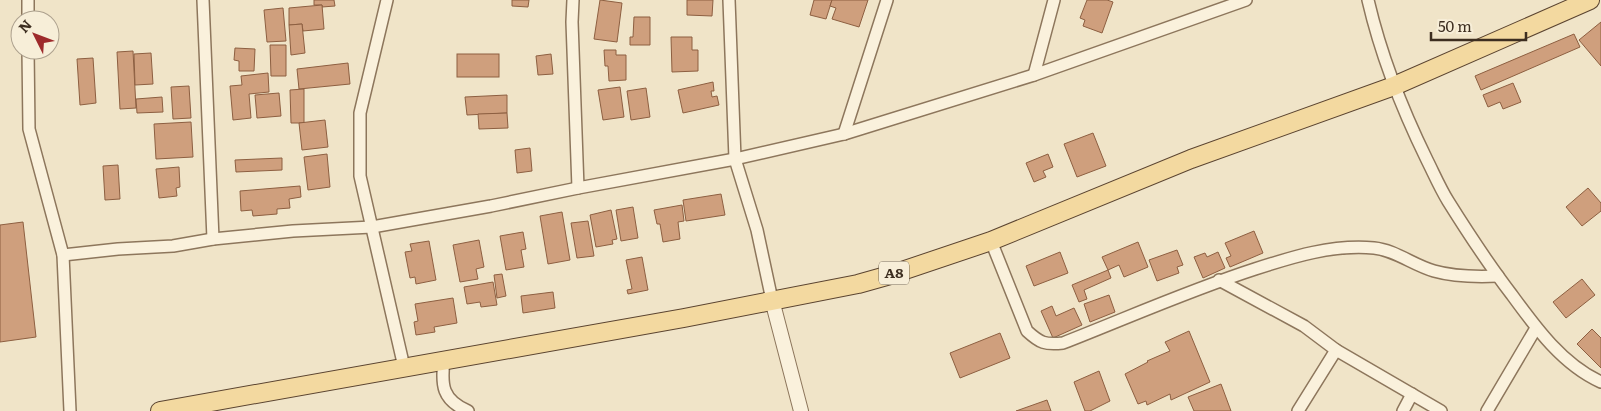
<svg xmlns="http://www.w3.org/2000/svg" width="1601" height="411" font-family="Literata,serif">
<rect width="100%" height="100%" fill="#f0e4c8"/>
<g fill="#cf9f7d" stroke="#8d5f41">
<polygon points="314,0 334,0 335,6 322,7 322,5 314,5"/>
<polygon points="512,0 529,0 528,7 512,6"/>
<polygon points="600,0 622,3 617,42 594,39"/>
<polygon points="687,0 713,0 712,16 687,15"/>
<polygon points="814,0 832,0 826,19 810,15"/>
<polygon points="832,0 868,0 859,27 832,19 836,8 830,6"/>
<polygon points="1087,0 1107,0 1113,2 1102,33 1083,26 1085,20 1080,18"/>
<polygon points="322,5 324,29 303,31 302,24 289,25 289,8"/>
<polygon points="283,8 286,41 267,42 264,10"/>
<polygon points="634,17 650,17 650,45 630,45 630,37 633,37"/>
<polygon points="1601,22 1601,66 1579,40"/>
<polygon points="302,24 305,53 291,55 289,25"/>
<polygon points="1574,34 1580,47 1481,90 1475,76"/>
<polygon points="671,37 692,37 692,50 698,50 698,71 672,72"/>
<polygon points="270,45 286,45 286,76 271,76"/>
<polygon points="235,48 255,49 254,71 239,71 239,61 234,60"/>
<polygon points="604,50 616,50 616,55 626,55 626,80 609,81 608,66 605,66"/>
<polygon points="133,51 136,108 120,109 117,52"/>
<polygon points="151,53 153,84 135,85 134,54"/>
<rect x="457" y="54" width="42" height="23"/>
<polygon points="551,54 553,74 538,75 536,56"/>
<polygon points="93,58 96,103 80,105 77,59"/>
<polygon points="348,63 350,84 299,89 297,69"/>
<polygon points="268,73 269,92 249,94 251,118 233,120 230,86 242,85 241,76"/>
<polygon points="713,82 714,91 711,91 712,97 717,96 719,105 683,113 678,90"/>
<polygon points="1513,83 1521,102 1503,109 1500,102 1488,107 1483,95"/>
<polygon points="189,86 191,118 173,119 171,87"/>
<polygon points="620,87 624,117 603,120 598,90"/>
<polygon points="646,88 650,117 631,120 627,91"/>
<polygon points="304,89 304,123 291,123 290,90"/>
<polygon points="279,93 281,116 257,118 255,95"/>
<polygon points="507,95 507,113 467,115 465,97"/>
<polygon points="162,97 163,112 137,113 136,99"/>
<polygon points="507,113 508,128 479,129 478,114"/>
<polygon points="325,120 328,147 302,150 299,123"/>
<polygon points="191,122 193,157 156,159 154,124"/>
<polygon points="1093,133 1106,166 1077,177 1064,144"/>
<polygon points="530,148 532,171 517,173 515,150"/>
<polygon points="327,154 330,187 308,190 304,157"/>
<polygon points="1048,154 1053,167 1043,171 1046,177 1034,182 1026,163"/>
<polygon points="282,158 282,170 236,172 235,160"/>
<polygon points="118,165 120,199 105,200 103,166"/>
<polygon points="179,167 180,187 176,188 177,196 159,198 156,169"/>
<polygon points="300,186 301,197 289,199 290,208 277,209 277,214 253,216 252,210 241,211 240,191"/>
<polygon points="1588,188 1601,203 1601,211 1582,226 1566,207"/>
<polygon points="721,194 725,215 686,221 683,200"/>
<polygon points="682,205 684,221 678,222 680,239 663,242 660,224 657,224 654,210"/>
<polygon points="633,207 638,238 621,241 616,210"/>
<polygon points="611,210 617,239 612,240 613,244 596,247 590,215"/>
<polygon points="562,212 570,260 548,264 540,216"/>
<polygon points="588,221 594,256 577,258 571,223"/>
<polygon points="23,222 36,337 0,342 0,225"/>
<polygon points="1254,231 1263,253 1230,267 1226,258 1231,256 1225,243"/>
<polygon points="523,232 526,249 521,250 524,267 506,270 500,236"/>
<polygon points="479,240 484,267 476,269 478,279 460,282 453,245"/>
<polygon points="429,241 436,280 416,284 415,277 410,278 405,252 412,251 410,244"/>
<polygon points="1138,242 1148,267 1124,277 1119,265 1108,270 1102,257"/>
<polygon points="1177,250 1183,265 1177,267 1179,273 1157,281 1149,260"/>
<polygon points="1060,252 1068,273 1034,286 1026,266"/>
<polygon points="1218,252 1225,268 1203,278 1194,257 1205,253 1207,257"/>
<polygon points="642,257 648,290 628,294 627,290 632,289 626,260"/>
<polygon points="1108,270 1111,278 1084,290 1087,299 1079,302 1072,285"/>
<polygon points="502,274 506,296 497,298 494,275"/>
<polygon points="1582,279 1595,295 1566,318 1553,302"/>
<polygon points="493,282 497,305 481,307 480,302 467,304 464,287"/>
<polygon points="553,292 555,308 523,313 521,296"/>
<polygon points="1109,295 1115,312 1090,322 1084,304"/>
<polygon points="453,298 457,323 434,327 435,332 416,335 414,322 418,321 415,304"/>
<polygon points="1052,306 1056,316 1074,308 1082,325 1053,338 1041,311"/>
<polygon points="1592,329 1601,338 1601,368 1577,344"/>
<polygon points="1189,331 1210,382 1171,400 1170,394 1147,405 1146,401 1138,404 1125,374 1148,362 1147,361 1170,351 1165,342"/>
<polygon points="1000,333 1010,358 960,378 950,353"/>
<polygon points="1099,371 1110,401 1090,411 1085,411 1074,382"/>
<polygon points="1221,384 1231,411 1194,411 1188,397"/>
<polygon points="1047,400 1051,411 1016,411"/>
</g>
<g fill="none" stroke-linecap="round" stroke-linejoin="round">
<g stroke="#8d765c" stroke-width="14">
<g id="minor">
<polyline points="28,0 28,20"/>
<polyline points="203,0 213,239"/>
<polyline points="387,0 360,113 360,176 404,367"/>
<polyline points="573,0 572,22 578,188"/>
<polyline points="729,0 735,159 757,230 772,300"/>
<path d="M1368,0C1381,56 1402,109 1427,160C1434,174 1440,188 1448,201C1468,233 1489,265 1512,295C1536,328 1563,365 1601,382"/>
<polyline points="28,50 29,129 63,255 70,411"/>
<polyline points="1034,75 1054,0"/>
<polyline points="844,134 887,0"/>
<path d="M991,241L1027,331C1040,343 1045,345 1063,343C1127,318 1190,290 1255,269C1292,257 1333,244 1374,248C1395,250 1413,265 1434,271C1455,277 1476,277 1498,276"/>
<polyline points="63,255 118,249 173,246 213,239 293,231 372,227 491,206 578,188 735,159 844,134 1034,75 1246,0"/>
<polyline points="1219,280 1304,326 1336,350 1441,411"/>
<path d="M444,360C441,385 442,400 468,411"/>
<polyline points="1298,411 1336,350"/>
<polyline points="1403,411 1412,394"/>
<polyline points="1487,411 1536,328"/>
</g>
</g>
<g stroke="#8d765c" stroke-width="16">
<polyline id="tertiary" points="772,300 801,411"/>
</g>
<g stroke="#5b4430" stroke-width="20">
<polyline id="primary" points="160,411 684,318 858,284 890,275 991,241 1191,159 1394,86 1590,0"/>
</g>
<use href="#minor" stroke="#faf1dc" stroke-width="11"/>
<use href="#tertiary" stroke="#faf1dc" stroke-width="14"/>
<use href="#primary" stroke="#f3d9a0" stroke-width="18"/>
</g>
<g text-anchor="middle" stroke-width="4" stroke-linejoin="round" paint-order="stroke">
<rect fill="#f7eed8" stroke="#756857" stroke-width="1" x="879" y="261.5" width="30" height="23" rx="4"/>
<g font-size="14" font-weight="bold" fill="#3d2e20">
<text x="894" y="278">A8</text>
</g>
</g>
<g transform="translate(35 35) rotate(312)"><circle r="24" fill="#f7eed8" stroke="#ada18e"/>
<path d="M0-4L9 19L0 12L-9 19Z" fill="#9e2a2b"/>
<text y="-8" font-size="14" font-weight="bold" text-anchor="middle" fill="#3d2e20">N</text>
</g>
<path d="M1431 32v8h95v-8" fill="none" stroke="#3d2e20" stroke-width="2.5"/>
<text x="1438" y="32" font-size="15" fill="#3d2e20" stroke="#f7eed8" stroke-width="4" paint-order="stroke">50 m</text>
</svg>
